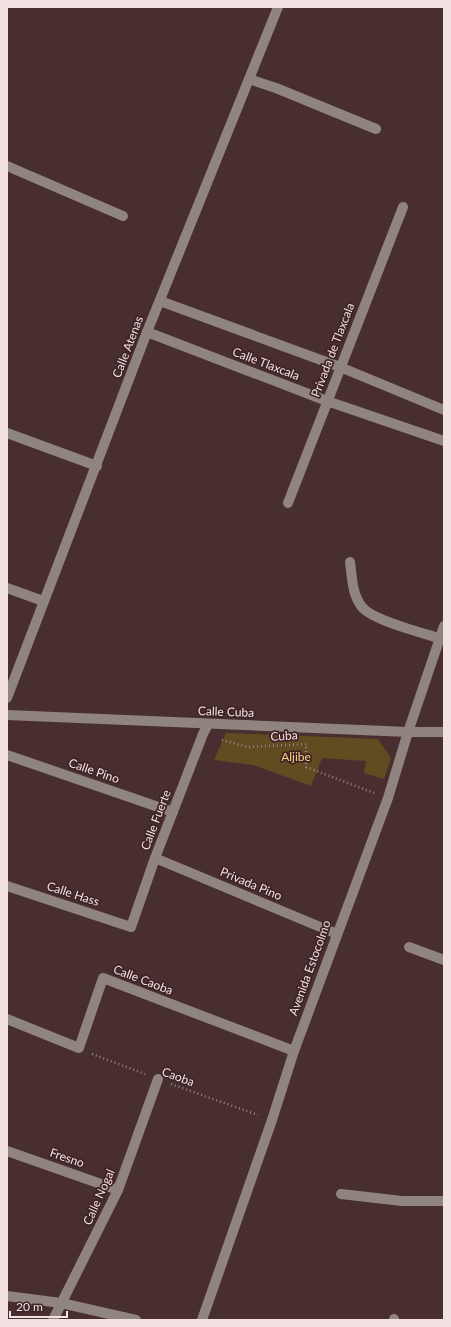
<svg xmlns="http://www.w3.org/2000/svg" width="451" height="1327" font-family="Lato,sans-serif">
<rect width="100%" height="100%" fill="#492e30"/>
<polygon fill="#614c22" points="226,733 378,739 391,758 384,779 364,773 366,761 322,758 311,786 253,765 214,760"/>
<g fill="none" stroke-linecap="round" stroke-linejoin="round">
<g stroke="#998384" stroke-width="2.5" stroke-dasharray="1 3" stroke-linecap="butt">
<polyline points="222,740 248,747 306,744 306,767 374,793"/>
<polyline points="92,1054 145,1074"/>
<polyline points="171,1084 258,1115"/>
</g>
<g stroke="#90847e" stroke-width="10">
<polyline points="249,79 276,88 376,129"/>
<polyline points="7,166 123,216"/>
<polyline points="160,301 340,367 444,410"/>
<polyline points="147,332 327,401 444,441"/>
<polyline points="7,433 97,466"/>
<polyline points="288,503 403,207"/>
<path d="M350,562C352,576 352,595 362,607C372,620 422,633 439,638"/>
<polyline points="7,588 43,601"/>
<polyline points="7,698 147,332 278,7"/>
<polyline points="7,715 408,732 444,732"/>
<polyline points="7,755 173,812"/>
<polyline points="155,858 337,934"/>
<polyline points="7,886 131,927 155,858 203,734 208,724"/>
<polyline points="409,947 444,960"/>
<polyline points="7,1019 79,1048 103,978 294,1051"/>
<polyline points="7,1151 118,1190"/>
<polyline points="341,1194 402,1201 444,1201"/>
<polyline points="7,1296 61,1303 136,1320"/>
<polyline points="53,1320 118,1190 158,1079"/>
<polyline points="202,1320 272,1120 294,1051 388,798 408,732 444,626"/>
<polyline points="394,1320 394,1319"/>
</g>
</g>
<g text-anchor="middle" stroke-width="3.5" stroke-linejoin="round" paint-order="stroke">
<g font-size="12" fill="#f3e1e2" stroke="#3e2426">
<text transform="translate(128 347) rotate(-69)" y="4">Calle Atenas</text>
<text transform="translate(333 350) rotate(-69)" y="4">Privada de Tlaxcala</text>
<text transform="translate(266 364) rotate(21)" y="4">Calle Tlaxcala</text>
<text transform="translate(226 712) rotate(2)" y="4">Calle Cuba</text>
<text transform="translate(284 736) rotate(-4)" y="4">Cuba</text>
<text transform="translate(94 771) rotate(19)" y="4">Calle Pino</text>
<text transform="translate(156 820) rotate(-69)" y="4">Calle Fuerte</text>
<text transform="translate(251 884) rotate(23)" y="4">Privada Pino</text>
<text transform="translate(73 894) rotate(18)" y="4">Calle Hass</text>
<text transform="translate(310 968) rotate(-70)" y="4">Avenida Estocolmo</text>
<text transform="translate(143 980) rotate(21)" y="4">Calle Caoba</text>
<text transform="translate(178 1077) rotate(20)" y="4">Caoba</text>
<text transform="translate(67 1158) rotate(19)" y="4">Fresno</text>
<text transform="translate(99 1197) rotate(-66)" y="4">Calle Nogal</text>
</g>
<g font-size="12" fill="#fbd385" stroke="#3e2426">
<text x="296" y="761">Aljibe</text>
</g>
</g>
<rect width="451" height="1327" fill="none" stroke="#f3e1e2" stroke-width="16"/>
<path d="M10 1311v6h57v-6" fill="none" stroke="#f3e1e2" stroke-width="2"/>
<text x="16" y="1311" font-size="12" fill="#f3e1e2" stroke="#3e2426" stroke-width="3" paint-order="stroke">20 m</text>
</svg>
